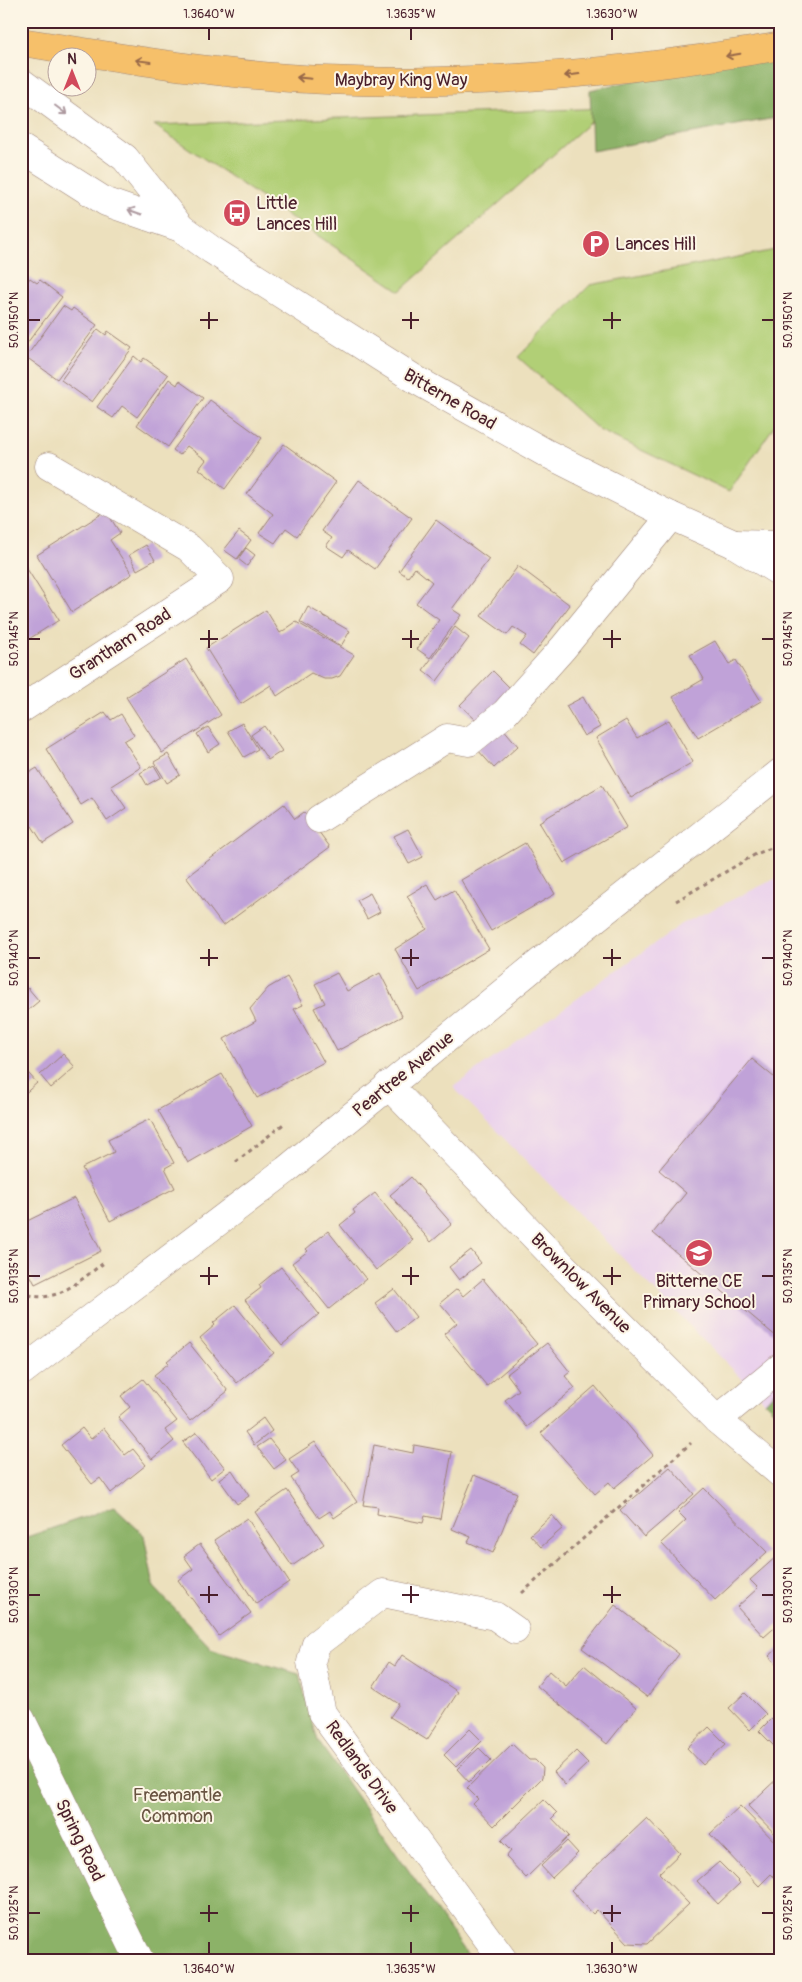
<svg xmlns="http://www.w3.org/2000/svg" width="802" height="1982" font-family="Pangolin,sans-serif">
<rect width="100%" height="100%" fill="#fcf5e5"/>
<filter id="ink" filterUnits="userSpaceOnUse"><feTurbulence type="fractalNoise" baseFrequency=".02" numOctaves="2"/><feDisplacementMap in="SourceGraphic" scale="10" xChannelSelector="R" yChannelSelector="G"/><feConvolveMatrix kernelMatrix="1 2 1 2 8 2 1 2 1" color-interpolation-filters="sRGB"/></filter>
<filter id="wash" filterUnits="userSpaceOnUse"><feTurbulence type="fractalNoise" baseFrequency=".0096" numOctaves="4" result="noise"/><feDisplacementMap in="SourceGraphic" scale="20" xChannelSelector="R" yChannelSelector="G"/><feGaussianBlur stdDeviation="1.12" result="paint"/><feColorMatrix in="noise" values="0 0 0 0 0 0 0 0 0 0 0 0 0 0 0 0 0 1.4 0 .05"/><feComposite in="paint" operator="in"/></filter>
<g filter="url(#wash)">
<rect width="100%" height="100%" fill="#ece0bd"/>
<polygon fill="#ead1ec" points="781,876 781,1418 453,1087 682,924"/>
<g fill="#b1cf76" stroke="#7e7750">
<polygon points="606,108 400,291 154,125"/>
<polygon points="781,249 781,416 729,492 599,430 518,357 590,285"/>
</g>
<g fill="#8cb267" stroke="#6b6849">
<polygon points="781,49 781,117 592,151 590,90"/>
<polygon points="781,1385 781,1418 765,1402"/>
<polygon points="114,1507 144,1535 154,1587 212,1649 299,1674 318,1741 472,1961 21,1961 21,1539"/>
</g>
<g id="blocks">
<g fill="#c0a2d8">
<polygon points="30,278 37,283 40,280 62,297 21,351 21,289"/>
<polygon points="63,306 71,311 73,308 97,325 57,379 26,357"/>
<polygon points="98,329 106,335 108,331 132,348 92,402 61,380"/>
<polygon points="134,356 141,362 144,358 168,375 137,417 122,406 113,418 97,407"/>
<polygon points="169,379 177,385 179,381 203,398 168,447 137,425"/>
<polygon points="210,400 262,438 225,489 199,469 206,460 187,446 180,455 173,450"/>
<polygon points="284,444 336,482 297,536 286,528 275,543 259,533 273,514 247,494"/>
<polygon points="359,480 412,518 375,569 348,550 343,557 326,546 332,538 322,531"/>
<polygon points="106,511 120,533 110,540 132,574 72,612 37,555"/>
<polygon points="436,520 489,559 452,609 461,615 430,658 417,649 439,620 416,603 432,582 415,568 408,577 399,571"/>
<polygon points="239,531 251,540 237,559 224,550"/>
<polygon points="146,545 155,560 137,570 129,555"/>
<polygon points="246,548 255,555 247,566 238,559"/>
<polygon points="24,564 59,620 21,644 21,565"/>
<polygon points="518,566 570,605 533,655 520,645 527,636 513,627 507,635 481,616"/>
<polygon points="308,607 350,631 341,646 300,622"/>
<polygon points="266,610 280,633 296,622 354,655 340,676 332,679 324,679 311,673 277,696 271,685 241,704 206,648"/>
<polygon points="455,627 469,638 437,681 423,670"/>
<polygon points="715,641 729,664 736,660 761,701 698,738 673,697 704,679 690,655"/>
<polygon points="186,659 221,715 162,753 126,697"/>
<polygon points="493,671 512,690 478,722 460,705"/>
<polygon points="583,697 600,727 584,736 566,706"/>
<polygon points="105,712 111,720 121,714 134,735 124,741 141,767 111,786 126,808 107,821 92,798 81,805 46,749"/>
<polygon points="626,720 637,738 669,720 693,762 631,798 596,738"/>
<polygon points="242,723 258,749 244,757 228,731"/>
<polygon points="264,726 282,751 268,760 251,735"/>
<polygon points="208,727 220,744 208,752 197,734"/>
<polygon points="502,727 518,746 494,768 477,749"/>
<polygon points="168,754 180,775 167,783 154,762"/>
<polygon points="154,765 161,777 147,785 140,773"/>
<polygon points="37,768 73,824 43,843 32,826 21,833 21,778"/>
<polygon points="602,785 627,827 564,863 539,822"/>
<polygon points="284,804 295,819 304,812 330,847 223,926 186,877"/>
<polygon points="408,829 423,857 409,864 394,836"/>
<polygon points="525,843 555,894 491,931 461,880"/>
<polygon points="427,884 437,900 454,890 489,949 419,991 395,949 427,929 407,896"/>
<polygon points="370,893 380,912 367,919 357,900"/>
<polygon points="337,973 347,991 380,973 402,1016 337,1051 314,1008 325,1003 315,984"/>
<polygon points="287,977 303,1005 294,1009 324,1062 257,1098 224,1039 256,1021 250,1009 268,988"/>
<polygon points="28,988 39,1001 21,1016 21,994"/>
<polygon points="63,1054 75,1067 51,1088 40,1075"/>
<polygon points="752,1059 781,1083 781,1335 778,1338 653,1233 686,1193 659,1170"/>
<polygon points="21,1065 37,1083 21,1097"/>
<polygon points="222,1074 252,1126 188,1163 158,1110"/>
<polygon points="150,1119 174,1163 165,1168 175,1188 110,1221 82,1168 114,1152 108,1140"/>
<polygon points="411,1177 452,1224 431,1242 390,1195"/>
<polygon points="375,1193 413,1240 376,1270 340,1225 355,1213 353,1210"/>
<polygon points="74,1198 101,1251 35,1284 21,1257 21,1224"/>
<polygon points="328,1231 366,1279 329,1309 292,1263 308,1251 306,1249"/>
<polygon points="471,1250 481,1263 459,1280 449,1267"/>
<polygon points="281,1267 319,1314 282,1345 245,1300 261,1288 259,1285"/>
<polygon points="483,1279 537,1344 487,1386 444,1334 457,1323 440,1303 457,1289 463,1296"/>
<polygon points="394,1289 416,1317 397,1332 375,1303"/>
<polygon points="235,1305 274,1353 237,1383 200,1338 215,1325 213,1323"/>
<polygon points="189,1343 228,1391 190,1421 154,1375 169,1363 167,1361"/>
<polygon points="547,1343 570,1372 565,1376 575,1388 527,1427 505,1400 519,1390 507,1374"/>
<polygon points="143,1379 177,1421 165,1430 174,1441 152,1459 118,1417 130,1407 121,1396"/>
<polygon points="595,1386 653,1455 614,1488 609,1482 595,1494 541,1433"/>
<polygon points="263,1418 272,1431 254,1445 245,1432"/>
<polygon points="82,1428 91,1439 104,1428 125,1455 133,1449 146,1465 111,1493 100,1478 92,1484 61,1445"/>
<polygon points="197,1432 225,1468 211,1479 183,1442"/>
<polygon points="269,1439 286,1460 274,1469 257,1447"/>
<polygon points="315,1442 357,1502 334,1518 330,1511 319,1518 291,1478 299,1473 289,1459"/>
<polygon points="374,1445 413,1453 414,1445 452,1452 440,1519 425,1516 423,1523 377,1514 378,1507 363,1505"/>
<polygon points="670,1467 694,1494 644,1537 620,1510"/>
<polygon points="232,1470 249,1496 237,1504 219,1479"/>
<polygon points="474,1475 517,1493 493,1553 468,1542 471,1537 452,1529"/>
<polygon points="704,1488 767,1552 715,1600 661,1543 686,1520 678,1512"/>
<polygon points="287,1490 324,1544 292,1566 255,1512"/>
<polygon points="552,1515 563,1528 541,1547 530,1535"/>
<polygon points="247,1518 289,1582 256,1604 214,1540"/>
<polygon points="200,1544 251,1613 219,1636 178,1580 193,1569 184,1556"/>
<polygon points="777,1556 781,1561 781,1622 764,1637 737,1607 758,1588 750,1580"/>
<polygon points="615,1605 679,1654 647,1697 582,1648"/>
<polygon points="781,1646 781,1670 769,1656"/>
<polygon points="402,1655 458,1692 427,1740 390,1717 399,1704 373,1687 389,1662 395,1666"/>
<polygon points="584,1665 636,1708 607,1744 537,1686 549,1671 566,1686"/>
<polygon points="745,1693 766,1714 750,1730 729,1708"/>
<polygon points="772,1718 781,1727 781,1753 759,1731"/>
<polygon points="709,1727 726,1744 703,1765 687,1748"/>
<polygon points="470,1729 482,1741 456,1767 444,1755"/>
<polygon points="512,1744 529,1760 535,1760 543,1768 542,1778 494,1826 473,1804 478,1799 467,1788"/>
<polygon points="479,1748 491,1760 469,1782 457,1769"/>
<polygon points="576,1751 588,1763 565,1785 554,1772"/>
<polygon points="781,1775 781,1840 748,1806"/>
<polygon points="544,1800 557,1813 552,1818 569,1836 526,1878 506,1857 511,1851 501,1841"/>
<polygon points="740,1806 781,1848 781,1875 776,1879 771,1874 759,1886 710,1834"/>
<polygon points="647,1818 680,1853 659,1873 689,1904 647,1944 628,1943 597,1910 593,1914 571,1890"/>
<polygon points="567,1841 578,1853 552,1878 541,1866"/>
<polygon points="719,1862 740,1883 718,1904 697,1881"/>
</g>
</g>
</g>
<g filter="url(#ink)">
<use href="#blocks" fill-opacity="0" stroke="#9b8074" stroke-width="1"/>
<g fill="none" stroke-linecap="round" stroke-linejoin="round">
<g stroke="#9b8074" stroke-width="29">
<g id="minor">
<polyline points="21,82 125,158 181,228 212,250 418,381 544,452 671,516 734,544 781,573"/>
<polyline points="21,148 106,202 181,228"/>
<polyline points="734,544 781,545"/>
<polyline points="21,709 220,579 189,548 49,466"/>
<polyline points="319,819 447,738 469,742 505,713 563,648 671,516"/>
<polyline points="388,1085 563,1266 717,1420 781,1474"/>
<polyline points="21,1372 286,1170 534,967 781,772"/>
<polyline points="717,1420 781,1367"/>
<polyline points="21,1719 140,1961"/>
<polyline points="504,1961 322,1713 311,1662 316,1644 383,1593 495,1616 515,1630"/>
</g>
</g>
<g stroke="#9b8074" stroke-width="29">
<path id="major" d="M21,42C122,58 224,76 326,80C479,87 630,72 781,46"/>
</g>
<g stroke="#9b8074" stroke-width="3" stroke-dasharray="4 4" stroke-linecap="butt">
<polyline points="676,901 756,854 781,844"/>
<polyline points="236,1162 286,1122"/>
<path d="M21,1294L24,1293C55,1307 80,1279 104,1263"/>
<polyline points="522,1593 691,1443"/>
</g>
<use href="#minor" stroke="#fff" stroke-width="28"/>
<use href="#major" stroke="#f6c06b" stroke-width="28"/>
</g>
<defs><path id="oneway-shaft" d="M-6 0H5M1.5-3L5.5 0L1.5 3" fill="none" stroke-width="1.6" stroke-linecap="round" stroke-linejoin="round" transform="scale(1.25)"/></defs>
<g stroke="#976748">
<use href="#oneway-shaft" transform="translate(733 55) rotate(170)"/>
<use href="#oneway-shaft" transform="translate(143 61) rotate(-172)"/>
<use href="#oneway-shaft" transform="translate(572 75) rotate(173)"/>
<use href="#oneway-shaft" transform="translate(304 78) rotate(-175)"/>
</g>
<g stroke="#ae9aa0">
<use href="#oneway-shaft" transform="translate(61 110) rotate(37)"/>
<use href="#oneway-shaft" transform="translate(135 212) rotate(-161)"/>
</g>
</g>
<path fill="none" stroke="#4a1f2b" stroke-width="2" d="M209,28V40M411,28V40M612,28V40M209,312V329M411,312V329M612,312V329M28,320H40M200,320H218M402,320H419M603,320H621M762,320H774M209,630V648M411,630V648M612,630V648M28,639H40M200,639H218M402,639H419M603,639H621M762,639H774M209,949V966M411,949V966M612,949V966M28,958H40M200,958H218M402,958H419M603,958H621M762,958H774M209,1267V1285M411,1267V1285M612,1267V1285M28,1276H40M200,1276H218M402,1276H419M603,1276H621M762,1276H774M209,1586V1603M411,1586V1603M612,1586V1603M28,1595H40M200,1595H218M402,1595H419M603,1595H621M762,1595H774M209,1905V1922M411,1905V1922M612,1905V1922M28,1913H40M200,1913H218M402,1913H419M603,1913H621M762,1913H774M209,1942V1954M411,1942V1954M612,1942V1954"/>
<defs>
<g id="bus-disc" transform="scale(1.4375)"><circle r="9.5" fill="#d1495b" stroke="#fcf5e5"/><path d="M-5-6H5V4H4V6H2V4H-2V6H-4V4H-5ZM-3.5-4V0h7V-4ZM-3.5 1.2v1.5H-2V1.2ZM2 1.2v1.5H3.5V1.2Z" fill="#fff"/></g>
<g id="parking-disc" transform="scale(1.4375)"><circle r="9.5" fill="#d1495b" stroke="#fcf5e5"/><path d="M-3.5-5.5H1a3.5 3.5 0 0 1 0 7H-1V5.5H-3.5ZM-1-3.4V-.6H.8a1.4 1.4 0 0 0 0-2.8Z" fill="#fff"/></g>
<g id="school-disc" transform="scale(1.4375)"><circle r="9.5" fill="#d1495b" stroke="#fcf5e5"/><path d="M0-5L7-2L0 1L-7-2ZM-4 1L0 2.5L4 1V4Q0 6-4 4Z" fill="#fff"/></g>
</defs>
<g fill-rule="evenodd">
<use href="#bus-disc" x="237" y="213"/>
<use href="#parking-disc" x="596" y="244"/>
<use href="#school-disc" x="699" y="1253"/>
</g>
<g text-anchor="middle" stroke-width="4" stroke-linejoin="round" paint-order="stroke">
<g font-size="18" fill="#4a1f2b" stroke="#fcf5e5">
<text x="401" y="86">Maybray King Way</text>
<text transform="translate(450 399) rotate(30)" y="6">Bitterne Road</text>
<text transform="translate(120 644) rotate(-33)" y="6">Grantham Road</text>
<text transform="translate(403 1074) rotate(-39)" y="6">Peartree Avenue</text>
<text transform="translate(581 1283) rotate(45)" y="6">Brownlow Avenue</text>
<text transform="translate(362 1767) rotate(54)" y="6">Redlands Drive</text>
<text transform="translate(80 1840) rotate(64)" y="6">Spring Road</text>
</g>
<g font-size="18" fill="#4a1f2b" stroke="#fcf5e5" text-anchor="start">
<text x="256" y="209">Little<tspan x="256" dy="21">Lances Hill</tspan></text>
<text x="615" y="250">Lances Hill</text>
<text x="699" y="1287" text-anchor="middle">Bitterne CE<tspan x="699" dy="21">Primary School</tspan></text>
</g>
<g font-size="18" fill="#695442" stroke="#fcf5e5">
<text x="177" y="1801">Freemantle<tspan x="177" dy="21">Common</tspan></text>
</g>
</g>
<rect width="802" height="1982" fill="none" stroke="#fcf5e5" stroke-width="55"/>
<g transform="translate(72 72)"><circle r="24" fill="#fcf5e5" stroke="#b59f9b"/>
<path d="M0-4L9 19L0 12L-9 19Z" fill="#d1495b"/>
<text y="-8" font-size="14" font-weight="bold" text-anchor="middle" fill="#4a1f2b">N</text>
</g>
<rect x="28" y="28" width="746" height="1926" fill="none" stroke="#4a1f2b" stroke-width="2"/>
<g font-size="12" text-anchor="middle" fill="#4a1f2b">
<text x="209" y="18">1.3640°W</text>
<text x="411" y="18">1.3635°W</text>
<text x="612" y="18">1.3630°W</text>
<text transform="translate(14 320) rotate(-90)" y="4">50.9150°N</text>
<text transform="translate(788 320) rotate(-90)" y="4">50.9150°N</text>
<text transform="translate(14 639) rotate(-90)" y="4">50.9145°N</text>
<text transform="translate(788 639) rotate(-90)" y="4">50.9145°N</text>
<text transform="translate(14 958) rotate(-90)" y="4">50.9140°N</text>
<text transform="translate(788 958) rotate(-90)" y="4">50.9140°N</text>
<text transform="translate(14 1276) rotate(-90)" y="4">50.9135°N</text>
<text transform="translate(788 1276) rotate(-90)" y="4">50.9135°N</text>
<text transform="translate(14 1595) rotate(-90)" y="4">50.9130°N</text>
<text transform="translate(788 1595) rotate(-90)" y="4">50.9130°N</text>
<text transform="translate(14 1913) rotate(-90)" y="4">50.9125°N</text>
<text transform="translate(788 1913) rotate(-90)" y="4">50.9125°N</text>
<text x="209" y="1973">1.3640°W</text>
<text x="411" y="1973">1.3635°W</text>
<text x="612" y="1973">1.3630°W</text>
</g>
</svg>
